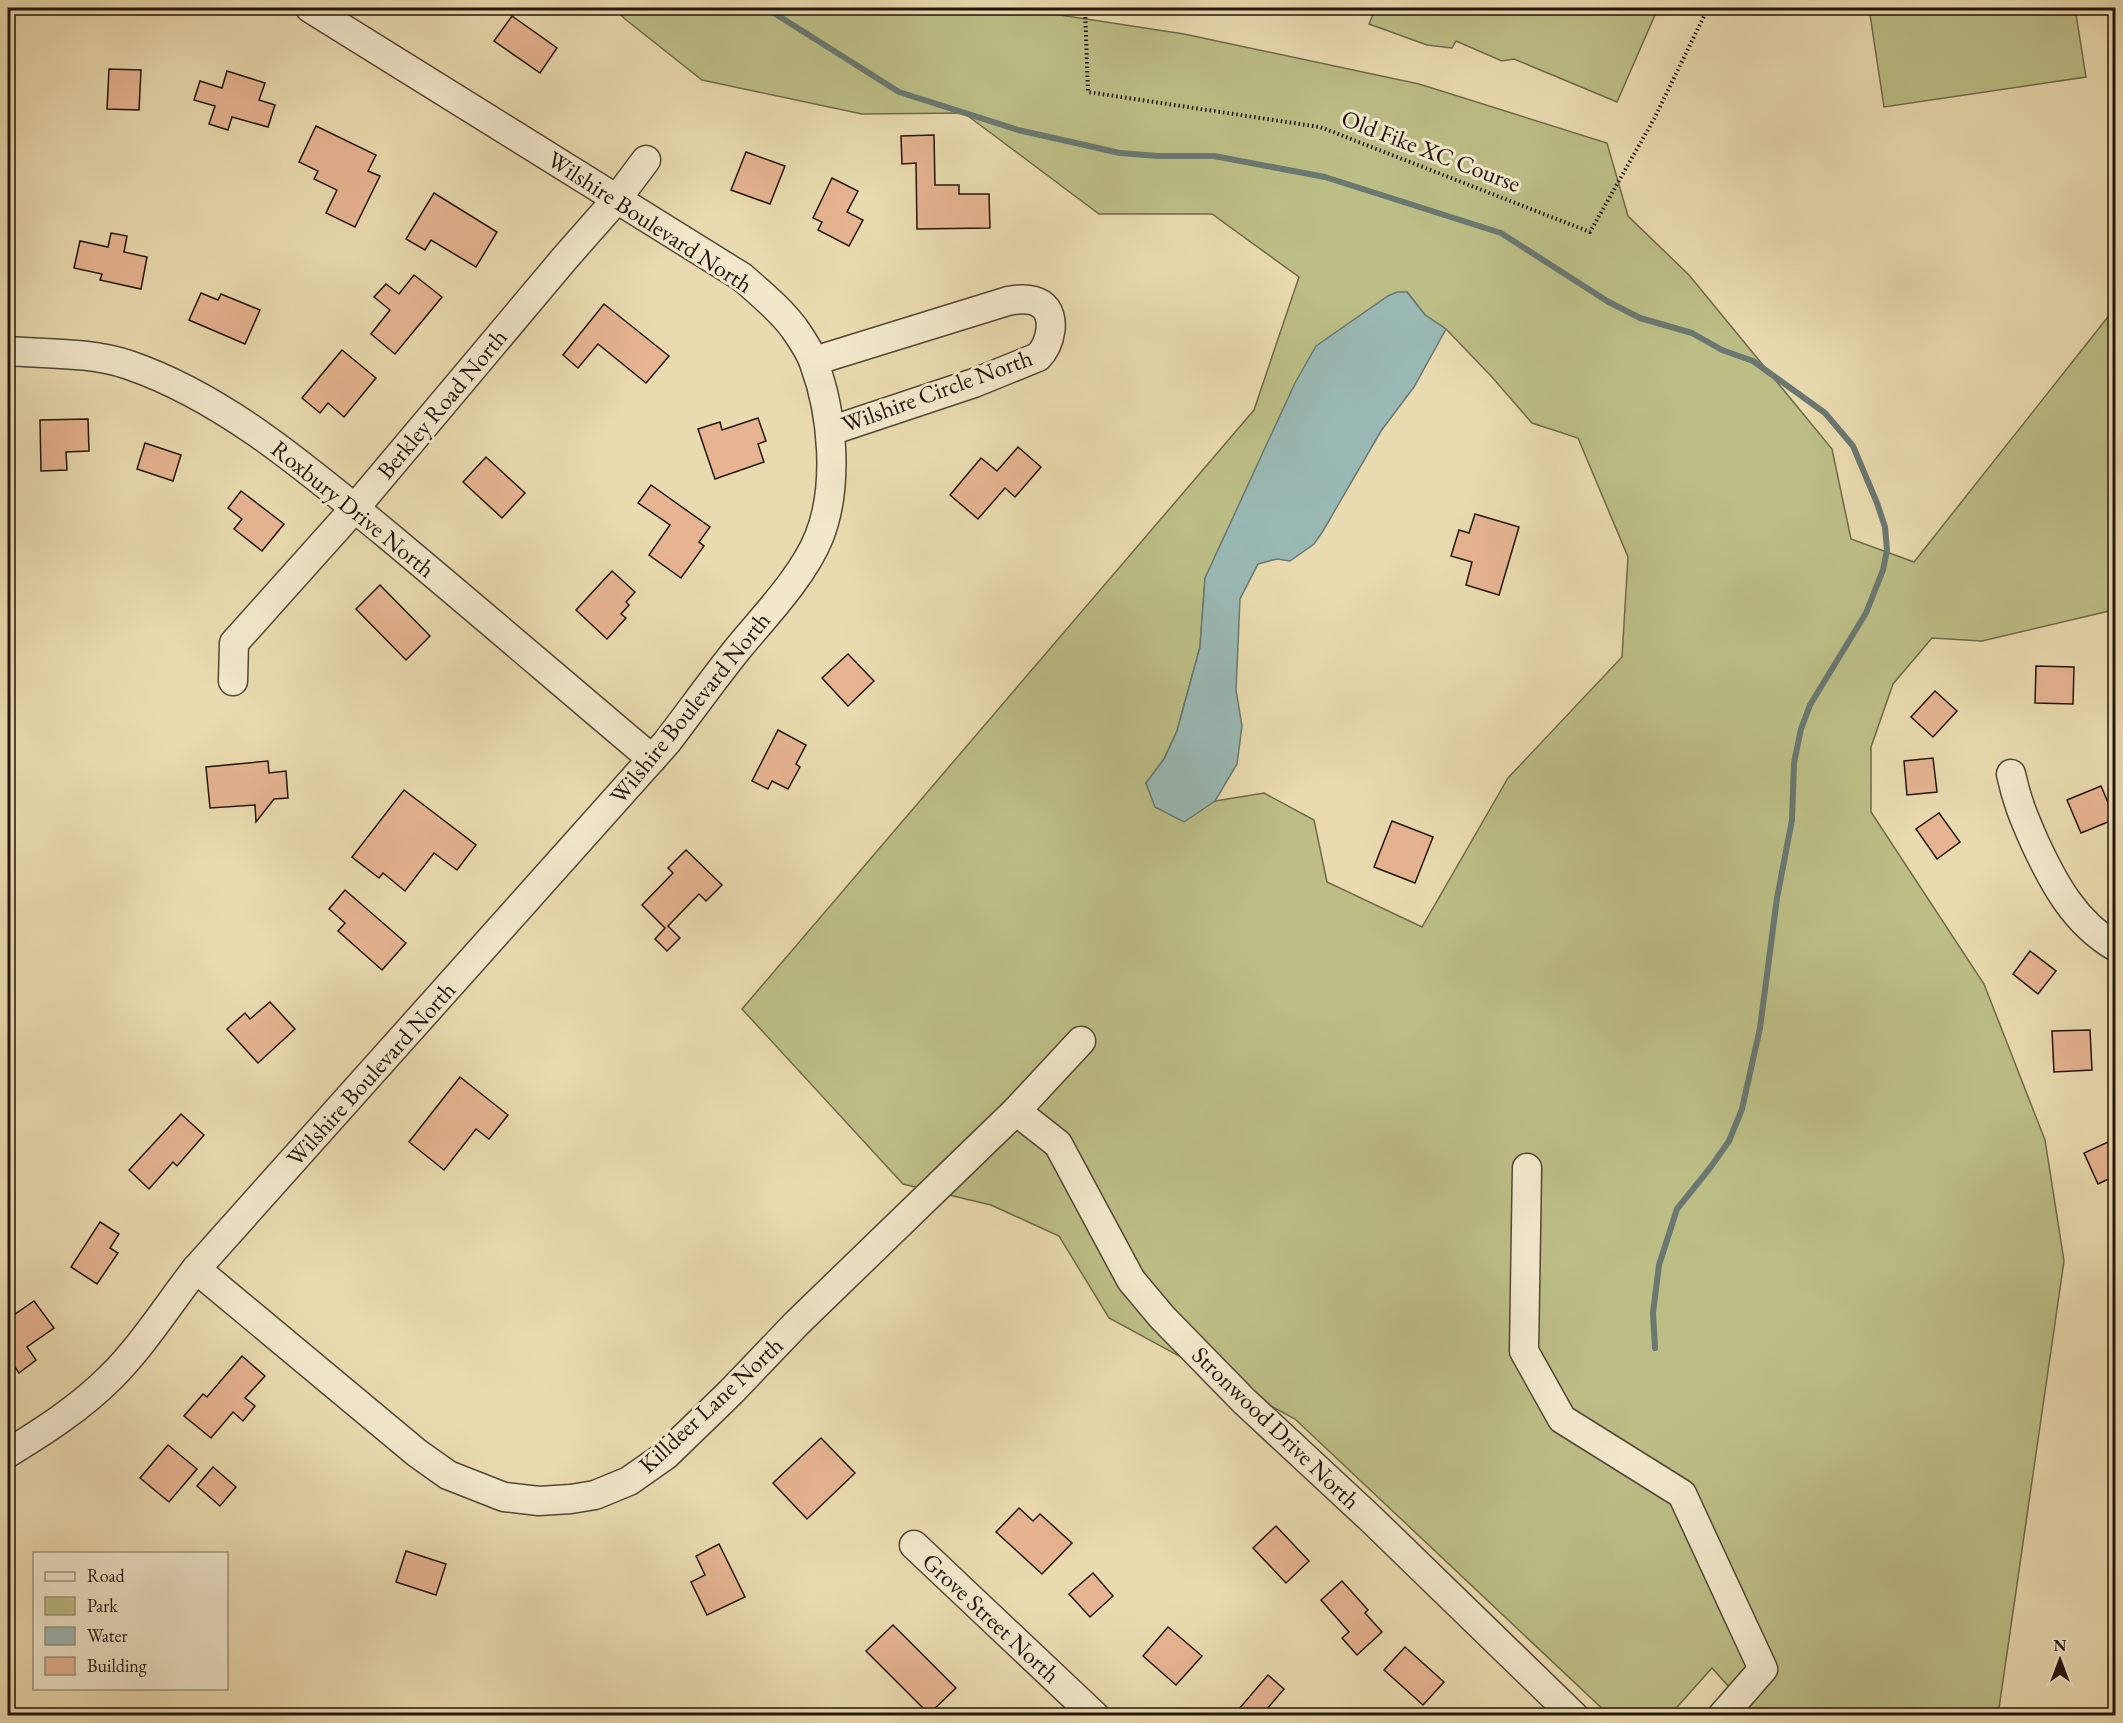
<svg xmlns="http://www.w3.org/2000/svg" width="2123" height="1723" font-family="'EB Garamond',serif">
<rect width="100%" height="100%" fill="#e9dbaf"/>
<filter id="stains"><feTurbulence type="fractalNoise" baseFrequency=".00333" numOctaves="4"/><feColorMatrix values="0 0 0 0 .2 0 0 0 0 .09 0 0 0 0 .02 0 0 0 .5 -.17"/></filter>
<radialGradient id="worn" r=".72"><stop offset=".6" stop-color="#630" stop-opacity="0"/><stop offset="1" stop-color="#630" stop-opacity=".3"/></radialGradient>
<g fill="#bcbe86" stroke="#706a4a" stroke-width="1.5" fill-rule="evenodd">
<path d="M614,8H1015L1184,34L1419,84L1607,143L1628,216L1689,275L1832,449L1851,539L1914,562L2115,308V601L2109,611L1982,641L1932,638L1893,684L1871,747V812L1984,984L2045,1140L2064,1261L1998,1715H1754L1712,1668L1670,1715H1609L1295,1419L1109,1318L1059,1236L991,1205L903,1184L742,1009L1254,410L1299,277L1212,214H1099L964,113L862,114L702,80L625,19ZM1407,292L1425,315L1446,329L1491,376L1532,423L1578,438L1628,557L1622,657L1508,778L1422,927L1327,882L1314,820L1264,793L1215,801L1146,783L1164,759L1177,731L1200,647L1205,578Z"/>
<polygon points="1360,8 1658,8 1617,102 1514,59 1502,61 1456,41 1452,48 1427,45 1369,24 1373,14"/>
<polygon points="1869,8 2075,8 2086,77 1884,107"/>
</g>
<polygon fill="#9ab9b4" stroke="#6a7871" stroke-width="1.5" points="1397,292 1407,292 1425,315 1446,329 1414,387 1381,431 1323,531 1314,544 1290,561 1277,559 1258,564 1240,599 1236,690 1242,726 1237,764 1215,801 1184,822 1155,807 1146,783 1164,759 1177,731 1200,647 1205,578 1295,383 1316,346 1388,296"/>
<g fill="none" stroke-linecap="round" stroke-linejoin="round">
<polyline stroke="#6a7871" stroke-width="6" points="766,8 899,92 1018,130 1120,153 1158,156 1214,156 1325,177 1501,233 1607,301 1640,318 1692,333 1722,350 1753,361 1825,413 1853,446 1877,503 1885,527 1887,550 1883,570 1866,613 1810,705 1801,729 1794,763 1792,820 1777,898 1760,1028 1742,1109 1729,1141 1710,1168 1677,1209 1659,1265 1653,1313 1655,1348"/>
</g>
<g fill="#e6b491" stroke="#23160d" stroke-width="1.5">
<polygon points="512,16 557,48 540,73 494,41"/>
<polygon points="109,69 141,70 139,110 107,109"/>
<polygon points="227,71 265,83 259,100 275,105 268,127 232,117 228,130 209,124 215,106 194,100 200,81 222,88"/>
<polygon points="316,126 376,155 368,171 380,176 355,227 326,213 337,190 314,179 318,171 299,162"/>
<polygon points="934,135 935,185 959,185 959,194 989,194 990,228 917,229 916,163 902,164 901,136"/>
<polygon points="746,152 785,166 770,204 731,190"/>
<polygon points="832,178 858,191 847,212 863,220 849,246 818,230 822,222 813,218"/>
<polygon points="434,193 497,232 476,267 431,240 425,250 406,239"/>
<polygon points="111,233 127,236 124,252 147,257 141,289 100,280 102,274 74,268 80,241 108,247"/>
<polygon points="414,275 442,297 395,354 371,334 390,310 374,297 386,284 399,294"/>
<polygon points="201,293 218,300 221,294 260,310 245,344 189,320"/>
<polygon points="604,304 669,356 646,383 598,344 578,368 563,355"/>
<polygon points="342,350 376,378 344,417 328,403 320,413 302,398"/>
<polygon points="758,418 766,441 758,444 764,462 715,479 698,429 720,422 722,430"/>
<polygon points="88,419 89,451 66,452 67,470 41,471 40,420"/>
<polygon points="145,443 181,455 173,481 137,469"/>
<polygon points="1018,447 1041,467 1015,497 1005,488 978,519 950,495 981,458 997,471"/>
<polygon points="486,457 525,493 502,518 463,482"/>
<polygon points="651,485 710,527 699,542 704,546 681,578 649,555 670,525 638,503"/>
<polygon points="241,491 284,524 262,551 234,529 242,519 228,508"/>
<polygon points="1475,514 1519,527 1499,595 1466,585 1472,562 1451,556 1459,530 1469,533"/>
<polygon points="612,571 635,592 626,602 629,605 621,614 626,618 607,639 576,610"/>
<polygon points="380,585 430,636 406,660 356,609"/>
<polygon points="848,654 874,681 848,706 822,678"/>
<polygon points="2036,666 2074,667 2073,704 2035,703"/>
<polygon points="1935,691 1957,711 1933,737 1911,717"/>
<polygon points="778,730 806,745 796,764 800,767 788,789 772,781 768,789 752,781"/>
<polygon points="1933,758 1937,792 1907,795 1904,761"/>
<polygon points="268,761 269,773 286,771 288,798 274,799 256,822 255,805 210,808 206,767"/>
<polygon points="2101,786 2115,819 2081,833 2067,800"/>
<polygon points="404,790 476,845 457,870 434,853 405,891 383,873 379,878 352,857"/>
<polygon points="1939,813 1960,842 1937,859 1916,829"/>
<polygon points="1392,821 1433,837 1415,883 1374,867"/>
<polygon points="686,850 722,885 706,901 699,894 668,926 680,938 667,951 655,939 665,928 642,905 673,873 668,868"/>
<polygon points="345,890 406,943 382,970 338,931 345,923 329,909"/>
<polygon points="2030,951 2056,971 2038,994 2013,974"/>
<polygon points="270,1002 295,1029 258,1063 227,1029 245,1013 250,1019"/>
<polygon points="2090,1030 2092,1070 2054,1072 2052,1031"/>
<polygon points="460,1077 508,1115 489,1139 476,1129 444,1170 409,1142"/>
<polygon points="181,1114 204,1135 177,1166 173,1162 149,1189 129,1170"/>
<polygon points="2108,1142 2115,1158 2115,1176 2098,1184 2084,1153"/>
<polygon points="100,1222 119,1234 110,1248 118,1253 97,1284 71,1267"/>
<polygon points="34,1301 54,1328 27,1347 36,1360 19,1373 8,1357 8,1319"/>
<polygon points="242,1356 265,1376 245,1398 255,1406 243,1421 233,1412 211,1438 184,1416 203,1394 207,1397"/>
<polygon points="821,1438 855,1473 807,1519 773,1483"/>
<polygon points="168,1445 197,1469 169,1502 140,1478"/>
<polygon points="213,1467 236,1487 220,1506 197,1486"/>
<polygon points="1019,1508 1033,1521 1040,1514 1072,1543 1042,1574 996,1532"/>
<polygon points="1276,1526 1309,1561 1286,1583 1253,1548"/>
<polygon points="719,1544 745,1597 707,1615 691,1582 705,1575 696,1556"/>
<polygon points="406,1551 446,1564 436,1595 396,1582"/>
<polygon points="1093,1573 1113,1596 1090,1617 1069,1594"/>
<polygon points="1342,1581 1368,1610 1365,1613 1382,1632 1357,1655 1342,1638 1349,1632 1321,1600"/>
<polygon points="893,1625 956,1688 929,1714 866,1651"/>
<polygon points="1168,1627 1202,1656 1176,1685 1143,1656"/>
<polygon points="1405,1647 1444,1682 1423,1705 1384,1670"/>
<polygon points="1268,1675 1284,1689 1261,1716 1233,1716"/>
</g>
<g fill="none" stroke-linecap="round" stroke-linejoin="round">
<g stroke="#544736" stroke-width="31">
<g id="minor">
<path d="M8,351C47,354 91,352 129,365C225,398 308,470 385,533C475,608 563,684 652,759"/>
<path d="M814,361L1008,301C1018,299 1032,298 1041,304C1058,316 1050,345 1038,357L974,383L830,431"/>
<polyline points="233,681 234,643 355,508 565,258 616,200 646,160"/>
<path d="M2011,774C2017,802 2024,818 2035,843C2054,884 2075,923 2116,947"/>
<polyline points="1016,1111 1058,1144 1131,1280 1162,1317 1244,1401 1370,1518 1574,1716"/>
<polyline points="1527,1168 1524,1351 1562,1419 1682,1494 1763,1669 1722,1716"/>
<polyline points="196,1269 417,1453 448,1475 504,1497 539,1501 571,1499 595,1495 629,1481 666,1455 731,1392 796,1324 1016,1111 1081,1041"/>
<path d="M8,1453C44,1431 80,1408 111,1377C143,1345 168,1305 196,1269L667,742C690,712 712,681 736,651C762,619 803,577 819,537C839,487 833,414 814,363C810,351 801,338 794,328C779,308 760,293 742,277L310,8"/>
<polyline points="914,1545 1095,1716"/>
</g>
</g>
<polyline stroke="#23160d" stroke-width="4" stroke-dasharray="1.5 3" stroke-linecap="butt" points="1085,8 1088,92 1320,127 1590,232 1654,119 1708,8"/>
<use href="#minor" stroke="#f1e8cb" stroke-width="28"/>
</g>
<g text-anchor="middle" stroke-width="6" stroke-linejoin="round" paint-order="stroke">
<g font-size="24" fill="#23160d" stroke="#f1e8cb">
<text transform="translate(1431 151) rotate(21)" y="8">Old Fike XC Course</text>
<text transform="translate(650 222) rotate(33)" y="8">Wilshire Boulevard North</text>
<text transform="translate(937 391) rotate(-20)" y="8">Wilshire Circle North</text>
<text transform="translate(442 404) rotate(-50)" y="8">Berkley Road North</text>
<text transform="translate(353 509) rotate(39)" y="8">Roxbury Drive North</text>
<text transform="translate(690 708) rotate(-51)" y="8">Wilshire Boulevard North</text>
<text transform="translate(371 1074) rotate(-48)" y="8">Wilshire Boulevard North</text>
<text transform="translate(711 1405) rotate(-43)" y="8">Killdeer Lane North</text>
<text transform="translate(1276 1428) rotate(44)" y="8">Stronwood Drive North</text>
<text transform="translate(991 1618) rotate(43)" y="8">Grove Street North</text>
</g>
</g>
<rect width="2123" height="1723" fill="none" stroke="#e9dbaf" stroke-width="30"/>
<rect x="9" y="9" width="2105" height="1705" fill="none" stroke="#23160d" stroke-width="3"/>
<rect x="15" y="15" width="2093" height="1693" fill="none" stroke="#23160d" stroke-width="1.5"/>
<rect x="33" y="1552" width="195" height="138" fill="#f1e8cb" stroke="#9f947f" stroke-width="1.5"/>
<rect x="45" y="1572" width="30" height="9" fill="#f1e8cb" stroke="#9f947f" stroke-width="1.5"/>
<text x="87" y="1582" font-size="18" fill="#23160d">Road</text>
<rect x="45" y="1597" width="30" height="18" fill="#bcbe86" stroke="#9f947f" stroke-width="1.5"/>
<text x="87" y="1612" font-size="18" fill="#23160d">Park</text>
<rect x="45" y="1627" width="30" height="18" fill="#9ab9b4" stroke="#9f947f" stroke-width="1.5"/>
<text x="87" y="1642" font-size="18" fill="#23160d">Water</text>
<rect x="45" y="1657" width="30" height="18" fill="#e6b491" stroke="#9f947f" stroke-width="1.5"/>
<text x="87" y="1672" font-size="18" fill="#23160d">Building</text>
<g transform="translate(2060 1660)" stroke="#f1e8cb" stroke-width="4.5" paint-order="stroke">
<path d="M0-4.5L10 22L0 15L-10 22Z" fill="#23160d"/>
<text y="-9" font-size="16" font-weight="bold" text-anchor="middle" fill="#23160d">N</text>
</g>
<rect width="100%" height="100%" filter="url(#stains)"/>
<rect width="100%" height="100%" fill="url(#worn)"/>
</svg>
